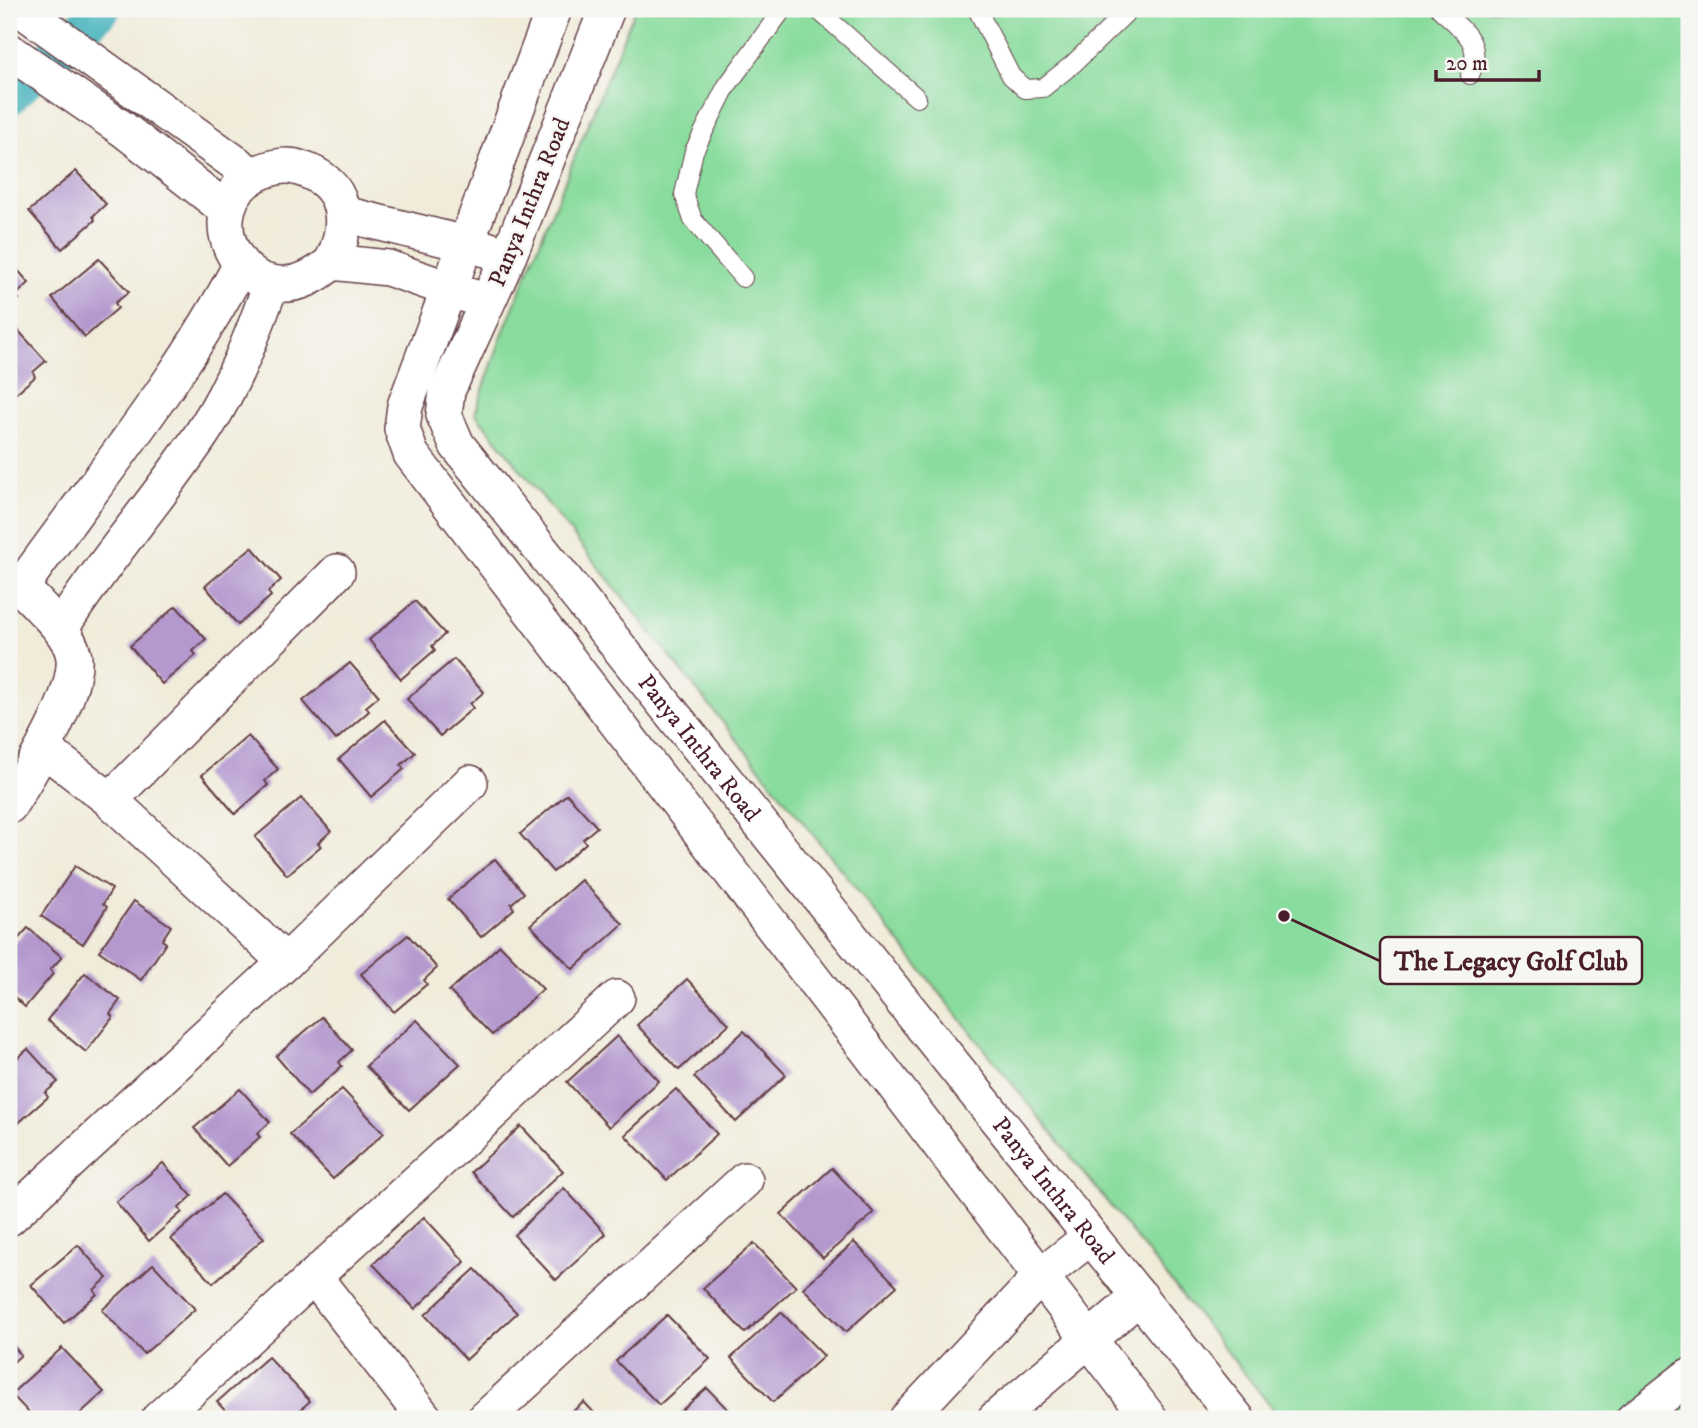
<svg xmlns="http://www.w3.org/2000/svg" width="1698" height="1428" font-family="'IM FELL DW Pica',serif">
<rect width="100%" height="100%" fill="#f6f6f2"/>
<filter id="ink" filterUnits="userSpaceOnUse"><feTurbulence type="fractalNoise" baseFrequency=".0143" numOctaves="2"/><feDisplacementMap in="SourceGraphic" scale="14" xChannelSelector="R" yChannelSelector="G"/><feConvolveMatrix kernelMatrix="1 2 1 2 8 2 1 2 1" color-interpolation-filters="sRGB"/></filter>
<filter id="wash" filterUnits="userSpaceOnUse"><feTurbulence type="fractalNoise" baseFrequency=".00686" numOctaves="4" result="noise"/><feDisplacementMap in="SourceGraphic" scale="28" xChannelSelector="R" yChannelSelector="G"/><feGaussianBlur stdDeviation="1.57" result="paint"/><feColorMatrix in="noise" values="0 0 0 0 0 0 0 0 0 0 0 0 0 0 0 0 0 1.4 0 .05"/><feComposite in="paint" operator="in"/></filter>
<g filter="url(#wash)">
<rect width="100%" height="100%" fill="#f1ecda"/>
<polygon fill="#88dc9d" stroke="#697e64" stroke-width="2" points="635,9 1689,9 1689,1419 1281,1419 475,413 502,335"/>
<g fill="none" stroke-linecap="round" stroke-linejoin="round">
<polyline stroke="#40b0bb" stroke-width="37" points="9,97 102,9"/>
</g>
<g id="blocks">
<g fill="#b499cf">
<polygon points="76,171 106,204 93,216 95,220 62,249 29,211"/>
<polygon points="99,259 129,292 115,303 118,308 85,337 52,298"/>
<polygon points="9,260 29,283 16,295 19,299 9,308"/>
<polygon points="16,328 46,361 33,372 35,377 9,399 9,334"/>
<polygon points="252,547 281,580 268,592 271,596 238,625 205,586"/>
<polygon points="415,601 445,634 432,646 435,650 401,679 369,640"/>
<polygon points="176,606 206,639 193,651 196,655 162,684 130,646"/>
<polygon points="454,659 484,692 470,704 473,708 440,736 407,699"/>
<polygon points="350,663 379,696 366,707 369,711 336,740 303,701"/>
<polygon points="385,720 415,753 401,765 404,769 371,797 339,759"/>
<polygon points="248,736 278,769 265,781 268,785 235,814 202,775"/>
<polygon points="567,794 597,827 583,839 586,843 553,872 520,834"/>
<polygon points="301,798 331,831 318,843 321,846 287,875 255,837"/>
<polygon points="495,859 524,893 511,904 514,909 481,937 448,899"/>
<polygon points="75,866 112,889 103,904 107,907 83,944 41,916"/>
<polygon points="581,880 623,924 573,969 530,925"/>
<polygon points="134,901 171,926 162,940 166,943 141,980 99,951"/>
<polygon points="28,928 62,957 50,970 53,974 25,1007 9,992 9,949"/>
<polygon points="408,935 437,968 424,980 427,984 394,1012 361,974"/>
<polygon points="500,945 543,989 492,1035 449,991"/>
<polygon points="85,973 120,1000 110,1014 113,1017 86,1052 47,1020"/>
<polygon points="687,979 729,1024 679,1070 637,1025"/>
<polygon points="322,1017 352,1050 339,1062 342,1066 309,1095 276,1056"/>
<polygon points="417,1020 460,1064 409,1110 366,1066"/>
<polygon points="744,1031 786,1075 736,1122 694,1077"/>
<polygon points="617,1036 659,1081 609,1127 567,1082"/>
<polygon points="28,1049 58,1082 45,1093 48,1097 15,1126 9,1119 9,1065"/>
<polygon points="240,1089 270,1122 257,1134 260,1137 227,1166 194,1128"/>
<polygon points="342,1089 384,1133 333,1179 290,1134"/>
<polygon points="676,1089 717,1134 667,1180 625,1135"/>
<polygon points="521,1126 563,1171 513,1217 471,1172"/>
<polygon points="163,1163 192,1196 179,1208 182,1212 149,1241 116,1202"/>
<polygon points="832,1168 874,1213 823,1258 781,1214"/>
<polygon points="564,1188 606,1234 556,1280 514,1235"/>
<polygon points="222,1194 264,1238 213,1283 171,1239"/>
<polygon points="424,1217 465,1262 415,1309 373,1264"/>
<polygon points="854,1242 897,1286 846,1332 803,1288"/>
<polygon points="754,1243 796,1287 745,1333 703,1288"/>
<polygon points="78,1245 107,1278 94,1290 97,1294 64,1323 31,1285"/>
<polygon points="153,1264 195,1309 144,1354 102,1310"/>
<polygon points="475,1269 517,1313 466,1360 425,1315"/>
<polygon points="781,1312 824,1356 773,1402 731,1358"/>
<polygon points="667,1315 710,1359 659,1405 616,1361"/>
<polygon points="9,1341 21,1355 9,1366"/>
<polygon points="62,1348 104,1392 74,1419 35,1419 11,1394"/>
<polygon points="268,1357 310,1401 290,1419 233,1419 217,1402"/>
<polygon points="707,1388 737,1419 672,1419"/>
<polygon points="584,1402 600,1419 564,1419"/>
</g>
</g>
</g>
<g filter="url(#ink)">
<use href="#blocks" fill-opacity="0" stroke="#633e45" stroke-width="2"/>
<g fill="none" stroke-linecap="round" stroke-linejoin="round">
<g stroke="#633e45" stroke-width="20">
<g id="lane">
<polyline points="817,9 917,98"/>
<polyline points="977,9 1011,76 1025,89 1043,88 1073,64 1130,9"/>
<path d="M1440,9C1463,31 1484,42 1470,75"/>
<polyline points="743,278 693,220 684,194 694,151 726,87 783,9"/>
</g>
</g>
<g stroke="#633e45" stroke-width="38">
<g id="street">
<polyline points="21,9 252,175"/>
<polyline points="554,9 405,406 402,429 411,454 1150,1419"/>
<path id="s1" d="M607,9L509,255L447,391L444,415L457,445L1237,1419"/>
<polyline points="9,51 123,129 227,210"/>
<polyline points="344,214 490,250"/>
<path d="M332,262C351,223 347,182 299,168C288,164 274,167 263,171C181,204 249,336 332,262L388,268L472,297"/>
<path d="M9,584C25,588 34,601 46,613C58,625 72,641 74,658C77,696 29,774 9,806"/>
<path d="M21,587C96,481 180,381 240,266"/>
<path d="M61,628C105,558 160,498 205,429C234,384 253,334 271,284"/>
<polyline points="45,750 110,800 337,572"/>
<polyline points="286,962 470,783"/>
<polyline points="9,1218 286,962 110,800"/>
<polyline points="315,1278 425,1419"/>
<polyline points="159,1419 617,998"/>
<polyline points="485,1419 745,1180"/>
<polyline points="907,1419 1041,1276 1090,1237"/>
<polyline points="995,1419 1140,1296"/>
<polyline points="1634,1419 1689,1376"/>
</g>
</g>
<use href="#lane" stroke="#fff" stroke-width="18"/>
<use href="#street" stroke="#fff" stroke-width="35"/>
</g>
</g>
<g text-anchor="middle" stroke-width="5" stroke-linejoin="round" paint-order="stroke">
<g font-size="24" fill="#4a1f2b" stroke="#f6f6f2">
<text transform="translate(529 202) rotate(-68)" y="8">Panya Inthra Road</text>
<text dy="8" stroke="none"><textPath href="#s1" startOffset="859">Panya Inthra Road</textPath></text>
<text dy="8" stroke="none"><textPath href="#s1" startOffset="1426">Panya Inthra Road</textPath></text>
</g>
</g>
<path fill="none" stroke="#4a1f2b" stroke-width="2.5" d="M1284 916L1380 961"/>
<circle fill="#4a1f2b" stroke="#f6f6f2" stroke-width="2.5" cx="1284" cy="916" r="7"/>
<rect fill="#f6f6f2" stroke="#4a1f2b" stroke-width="2.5" x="1380" y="937" width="262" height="47" rx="7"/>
<g font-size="26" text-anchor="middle" font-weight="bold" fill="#4a1f2b">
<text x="1511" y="970">The Legacy Golf Club</text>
</g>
<rect width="1698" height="1428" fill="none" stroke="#f6f6f2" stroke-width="35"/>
<path d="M1436 70v10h103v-10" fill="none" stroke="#4a1f2b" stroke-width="3.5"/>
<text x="1446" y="70" font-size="21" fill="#4a1f2b" stroke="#f6f6f2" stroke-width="5" paint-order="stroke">20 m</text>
</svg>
